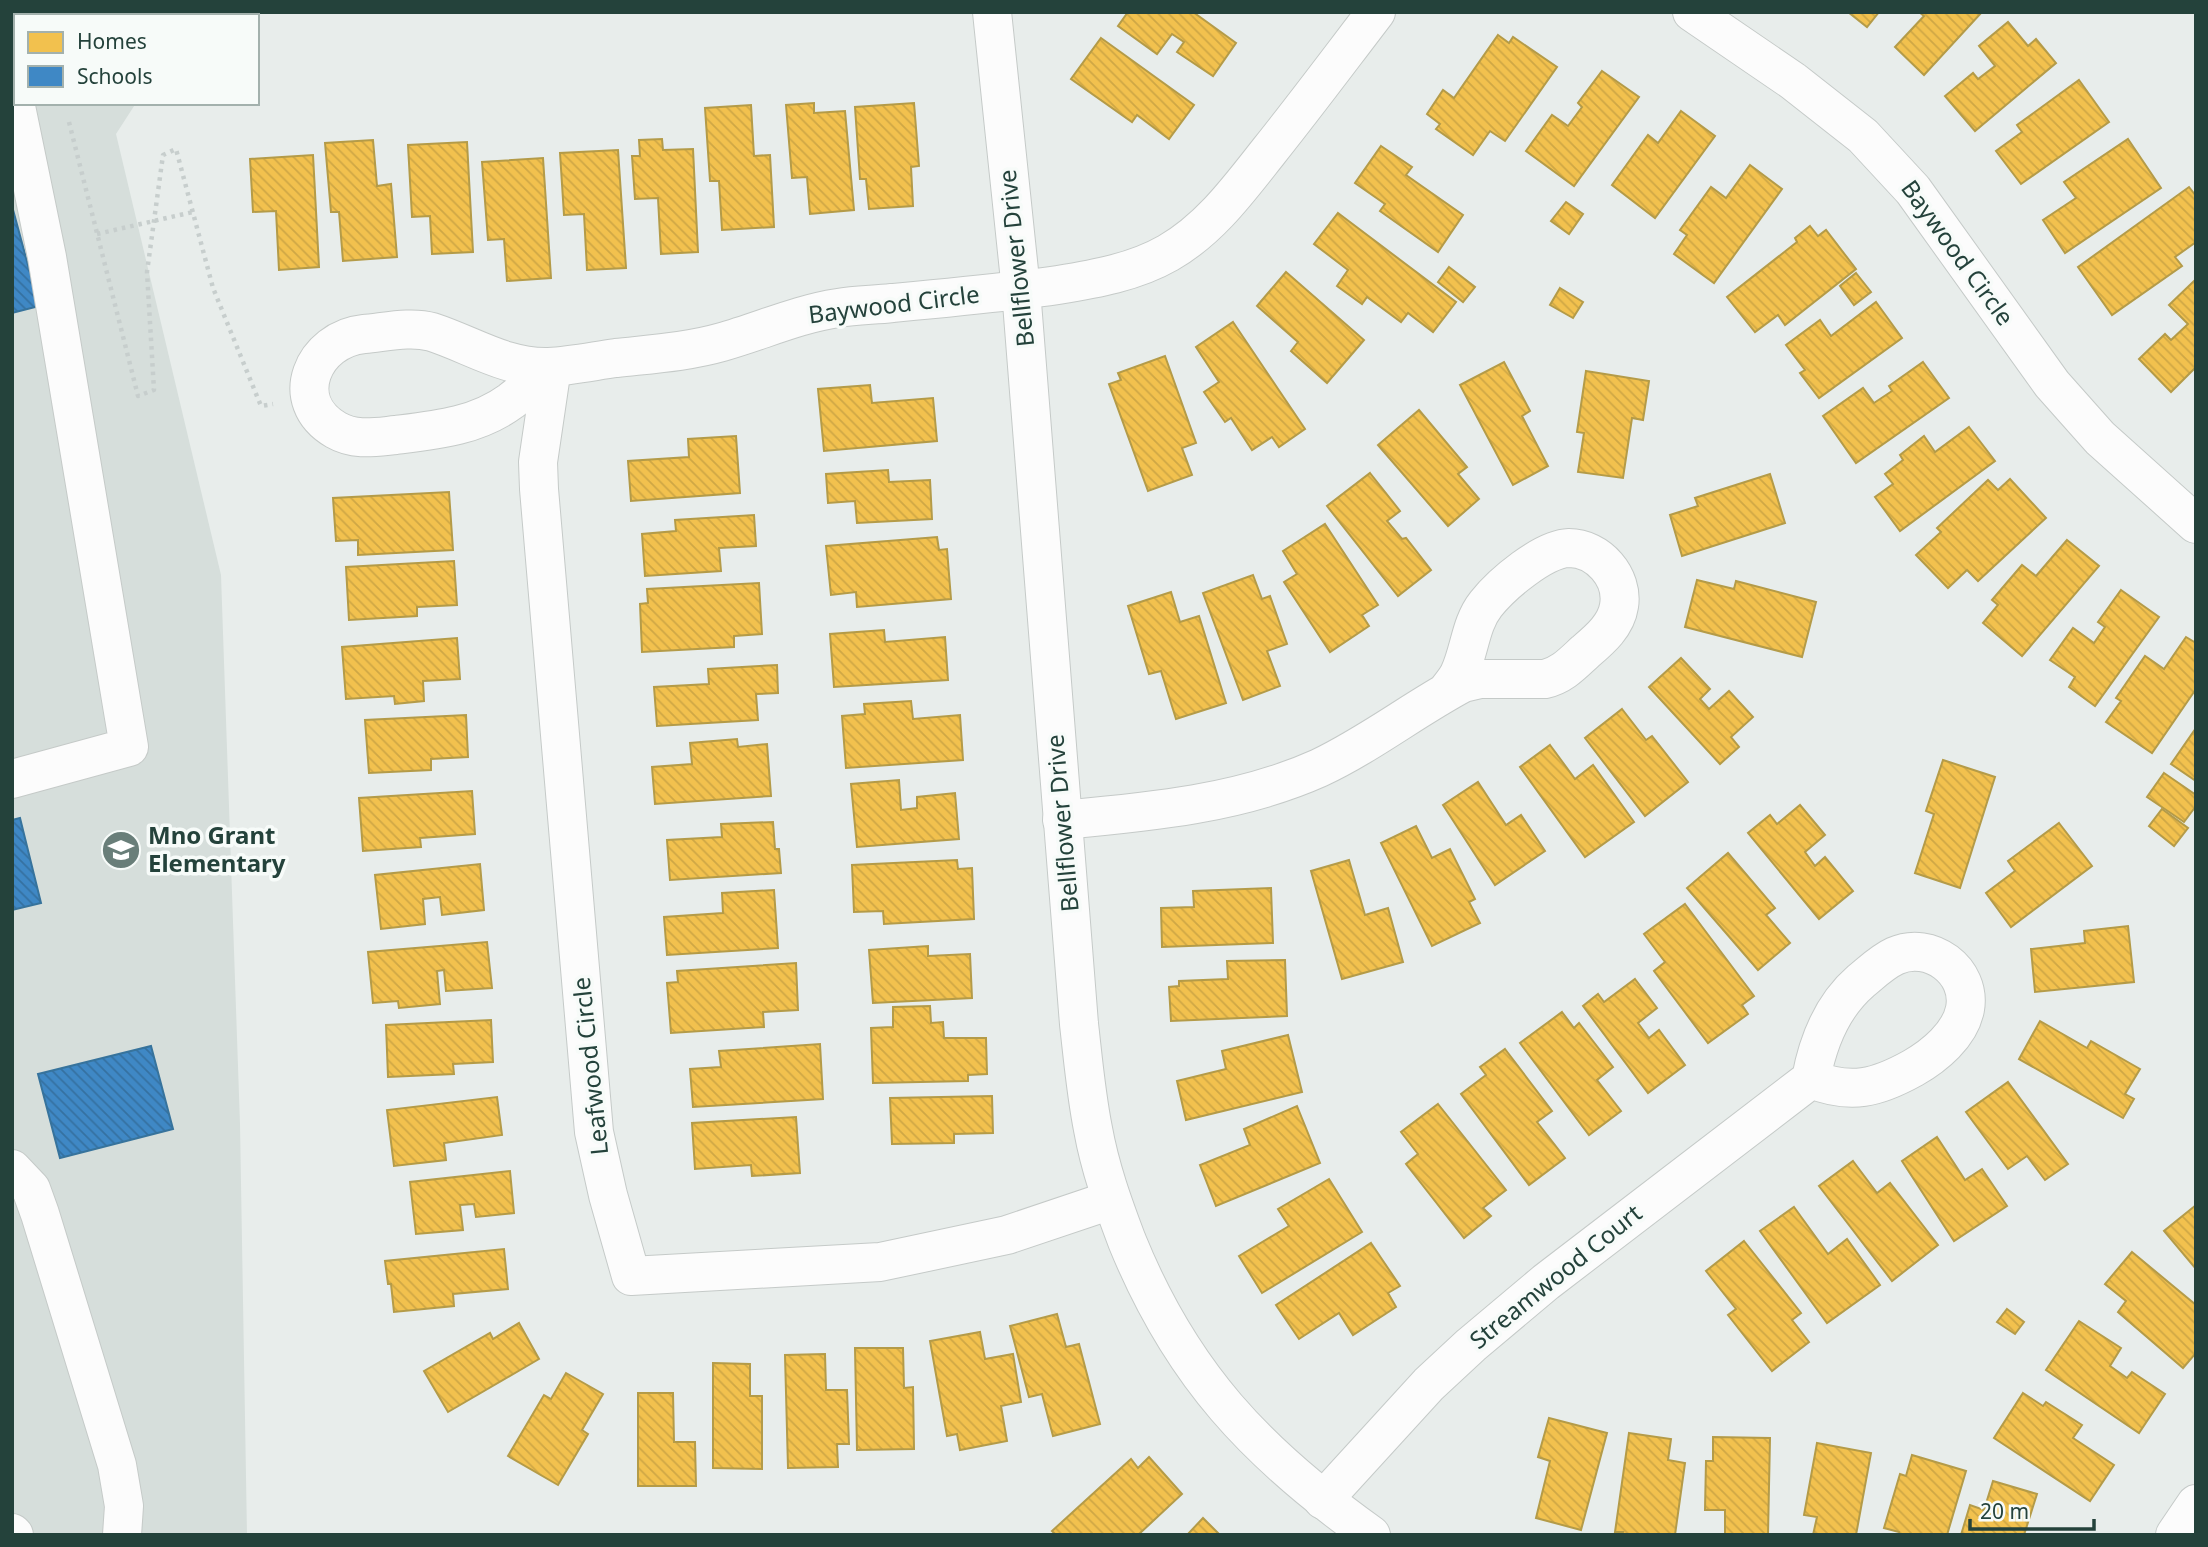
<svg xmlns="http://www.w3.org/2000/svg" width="2208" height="1547" font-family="'Noto Sans',sans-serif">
<defs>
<pattern id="homes-back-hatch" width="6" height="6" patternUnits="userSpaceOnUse" patternTransform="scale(1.75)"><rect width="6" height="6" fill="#f2c14e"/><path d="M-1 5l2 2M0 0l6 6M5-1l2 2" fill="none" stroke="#cfa745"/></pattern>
<pattern id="schools-back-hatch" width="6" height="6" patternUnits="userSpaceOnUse" patternTransform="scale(1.75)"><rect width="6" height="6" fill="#3f88c5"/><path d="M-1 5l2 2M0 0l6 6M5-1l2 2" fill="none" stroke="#3571a1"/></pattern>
</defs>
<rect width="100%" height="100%" fill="#e8edeb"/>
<polygon fill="#d6dedb" points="12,12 198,12 196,16 16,16 16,103 136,103 116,134 221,575 240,1124 247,1535 12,1535"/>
<g fill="url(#homes-back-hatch)" stroke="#b49b48" stroke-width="2">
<polygon points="1128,12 1193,12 1236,43 1213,76 1177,52 1184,42 1172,34 1157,54 1118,26"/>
<polygon points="1848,12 1879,12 1867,27"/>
<polygon points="1919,12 1982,12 1924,75 1895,47 1924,16"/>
<polygon points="2008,22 2028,46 2036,39 2056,63 1975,131 1945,96 1973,73 1978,79 1995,66 1979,46"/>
<polygon points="1498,35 1509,43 1513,37 1557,67 1505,141 1490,131 1473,155 1436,129 1440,124 1427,114 1443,90 1454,98"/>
<polygon points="1101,38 1194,105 1169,139 1137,115 1132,122 1071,79"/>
<polygon points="1602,71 1639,97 1574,186 1526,151 1552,115 1568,126 1582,107 1578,103"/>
<polygon points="2079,80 2109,122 2021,184 1996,151 2022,132 2017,125"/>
<polygon points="814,103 814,113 845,111 854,210 810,214 807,177 792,178 786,105"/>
<polygon points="914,103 919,166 911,167 913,206 869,209 866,179 860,179 855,107"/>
<polygon points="751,105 754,156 770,155 774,227 722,230 719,181 710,181 705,108"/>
<polygon points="1681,111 1715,136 1655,218 1612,185 1648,135 1658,143"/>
<polygon points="662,139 663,150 693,149 698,252 661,254 658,198 635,199 632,156 640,156 639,140"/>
<polygon points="2128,139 2161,188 2065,253 2043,220 2076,198 2064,182"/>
<polygon points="373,140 377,186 391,184 397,257 343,261 339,212 331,212 325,143"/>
<polygon points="467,142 473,252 432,254 430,216 412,217 408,145"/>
<polygon points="1381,146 1412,167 1406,175 1463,215 1438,252 1380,211 1385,204 1355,183"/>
<polygon points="618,150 626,268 587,270 584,214 564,215 560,153"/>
<polygon points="313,155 319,267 279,270 276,211 253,212 250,159"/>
<polygon points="543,158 551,278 507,281 504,239 488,240 482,162"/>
<polygon points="1750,165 1782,189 1714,283 1674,254 1687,235 1680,230 1711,187 1726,198"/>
<polygon points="2189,187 2196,196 2196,242 2175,257 2182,266 2112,315 2078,267"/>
<polygon points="1566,202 1583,214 1569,234 1551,221"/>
<polygon points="1338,213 1456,302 1433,332 1408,313 1401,322 1367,297 1362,304 1337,286 1348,270 1314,244"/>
<polygon points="1810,226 1818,236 1826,230 1856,269 1785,325 1778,315 1755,332 1727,297 1797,242 1795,238"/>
<polygon points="1449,267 1475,287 1463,302 1438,282"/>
<polygon points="1286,272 1364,340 1327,383 1291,351 1298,342 1257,306"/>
<polygon points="1856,273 1871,292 1854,305 1840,286"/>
<polygon points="2196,279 2196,367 2171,392 2139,359 2165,334 2171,340 2188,324 2169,305"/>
<polygon points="1560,288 1583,302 1573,318 1550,305"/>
<polygon points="1876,302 1902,338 1819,398 1800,373 1805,370 1786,345 1820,320 1831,336"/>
<polygon points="1233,322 1305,429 1279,447 1272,437 1252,450 1231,418 1225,422 1204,392 1219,382 1196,347"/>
<polygon points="1165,356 1196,443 1182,448 1192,475 1148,491 1109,384 1121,380 1118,373"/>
<polygon points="1504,362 1530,411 1522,416 1548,466 1513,485 1460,385"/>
<polygon points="1923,362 1949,398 1856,463 1823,416 1863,388 1874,403 1892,391 1889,386"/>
<polygon points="1586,371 1649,381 1643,420 1632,418 1623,478 1578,472 1584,433 1577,432"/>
<polygon points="870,385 872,403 933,398 937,441 824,451 818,389"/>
<polygon points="1419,410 1467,467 1458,474 1479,499 1448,526 1378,445"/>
<polygon points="1969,427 1995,461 1900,531 1875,497 1893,484 1885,474 1903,460 1900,455 1924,436 1935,452"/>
<polygon points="736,436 740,493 631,501 628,461 689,457 688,439"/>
<polygon points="888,470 889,482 930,480 932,519 857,523 855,501 828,503 826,474"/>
<polygon points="1370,473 1400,511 1387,521 1402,539 1406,538 1431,570 1398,596 1327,506"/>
<polygon points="1770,474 1785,523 1682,556 1670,515 1698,506 1695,498"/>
<polygon points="2010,479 2046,518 1978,581 1967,570 1948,588 1916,555 1941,532 1937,528 1988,480 1998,490"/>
<polygon points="449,492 453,550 358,555 358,540 336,541 333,498"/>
<polygon points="754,515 756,546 719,548 721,571 645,576 642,534 676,531 675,520"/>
<polygon points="1325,524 1378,605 1362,615 1369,626 1330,652 1284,582 1297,574 1283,551"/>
<polygon points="937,537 939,550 947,549 951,599 857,607 856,592 831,595 826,546"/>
<polygon points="2067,540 2099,566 2022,656 1983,623 1998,605 1992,600 2022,565 2036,576"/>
<polygon points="454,561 457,605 417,607 417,616 349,620 346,567"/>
<polygon points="1253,575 1262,599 1270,596 1287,644 1267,651 1280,686 1243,700 1203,593"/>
<polygon points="1697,580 1734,589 1736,581 1816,602 1802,657 1685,627"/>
<polygon points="759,583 762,634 734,636 734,647 642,652 640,604 648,603 647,589"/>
<polygon points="2121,590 2159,617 2095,706 2069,687 2075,677 2050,660 2073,628 2094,643 2105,627 2098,622"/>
<polygon points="1171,592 1180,622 1199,616 1226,703 1176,719 1161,671 1149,674 1128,606"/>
<polygon points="884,630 885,642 945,637 948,680 834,687 830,634"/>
<polygon points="2186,637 2196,643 2196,689 2152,753 2106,722 2121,701 2116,698 2145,656 2164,669"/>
<polygon points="457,638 460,679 423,681 424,701 395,704 394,696 346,699 342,647"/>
<polygon points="1681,658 1710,689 1700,699 1709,709 1729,691 1753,717 1731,737 1739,747 1720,764 1649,687"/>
<polygon points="777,665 778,693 756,694 758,720 657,726 654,687 709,684 708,669"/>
<polygon points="911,701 913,719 960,715 963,760 846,768 842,716 865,714 864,704"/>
<polygon points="1622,709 1646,740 1652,736 1688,782 1645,816 1585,738"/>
<polygon points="466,715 468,757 431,759 431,770 369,773 365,720"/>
<polygon points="2196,728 2196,781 2171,764"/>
<polygon points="737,739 738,747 767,744 771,796 655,804 652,767 692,764 690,743"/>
<polygon points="1550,745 1575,779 1593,765 1634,822 1585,857 1520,767"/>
<polygon points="1943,760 1995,777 1960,888 1915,873 1934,814 1926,811"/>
<polygon points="2164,773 2196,795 2196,806 2184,822 2147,797"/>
<polygon points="899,780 901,810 917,808 917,797 955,793 959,839 857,847 851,784"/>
<polygon points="1478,782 1506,825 1521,815 1545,851 1495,885 1443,805"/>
<polygon points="472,791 475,834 420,838 421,847 363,851 359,798"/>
<polygon points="1800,805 1825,835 1805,852 1815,866 1825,857 1853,891 1819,919 1748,833 1770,815 1777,824"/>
<polygon points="2162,809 2188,828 2174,846 2149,826"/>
<polygon points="773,822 775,849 779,849 781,873 670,880 667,840 722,837 721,824"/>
<polygon points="2059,823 2092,866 2011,927 1986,893 2015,871 2008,861"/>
<polygon points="1416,826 1432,858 1450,849 1475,899 1469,902 1480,923 1432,946 1381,843"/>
<polygon points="1728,853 1775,908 1766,915 1790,943 1758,970 1687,888"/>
<polygon points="957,860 958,869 972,868 974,919 884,924 883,911 854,912 852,865"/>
<polygon points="1349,860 1365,915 1388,908 1403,962 1342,979 1311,871"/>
<polygon points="480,864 484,910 442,915 440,897 423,899 425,924 381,929 375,875"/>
<polygon points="1271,888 1273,943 1162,947 1161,908 1194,907 1193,891"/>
<polygon points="774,890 778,948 667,955 664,917 723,913 722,893"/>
<polygon points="1685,904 1754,996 1742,1005 1748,1014 1708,1043 1654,971 1665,962 1644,934"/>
<polygon points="2128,926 2134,982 2035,992 2031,949 2085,943 2084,931"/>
<polygon points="487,942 492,988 446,991 444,970 437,971 440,1004 399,1008 398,1001 373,1003 368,952"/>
<polygon points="928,946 928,956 970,954 972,998 873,1003 869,950"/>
<polygon points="1285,960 1287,1016 1171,1021 1169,987 1179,986 1179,981 1228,979 1227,961"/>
<polygon points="796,963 798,1010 763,1012 764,1027 671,1033 667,983 678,982 677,971"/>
<polygon points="1635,979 1657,1008 1638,1023 1649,1038 1659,1030 1685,1065 1648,1093 1583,1006 1598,994 1604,1002"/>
<polygon points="930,1006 931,1023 943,1022 944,1038 986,1038 987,1074 968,1075 968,1081 873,1083 871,1028 893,1027 893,1007"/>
<polygon points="1562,1012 1574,1028 1579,1023 1613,1067 1597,1080 1621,1111 1589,1135 1520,1043"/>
<polygon points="491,1020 493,1062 453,1064 454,1074 388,1077 386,1025"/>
<polygon points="2040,1021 2087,1048 2091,1041 2140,1069 2125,1094 2134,1099 2123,1118 2019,1059"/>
<polygon points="1288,1035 1302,1092 1186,1120 1177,1081 1226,1069 1222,1051"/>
<polygon points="820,1044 823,1099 693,1107 690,1069 721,1067 719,1051"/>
<polygon points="1505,1049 1552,1111 1537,1122 1565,1158 1529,1185 1461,1094 1486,1075 1480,1067"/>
<polygon points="2008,1082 2068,1164 2045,1180 2027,1156 2008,1169 1966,1112"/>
<polygon points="992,1096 993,1133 954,1134 954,1143 892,1144 890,1098"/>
<polygon points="497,1097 502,1135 444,1143 446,1160 394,1166 387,1110"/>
<polygon points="1438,1104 1506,1190 1483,1208 1491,1216 1464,1238 1406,1164 1418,1154 1401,1132"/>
<polygon points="1297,1106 1320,1163 1216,1206 1200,1165 1250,1145 1244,1129"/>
<polygon points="796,1117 800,1173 752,1176 751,1165 695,1169 692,1123"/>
<polygon points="1937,1137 1965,1180 1982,1169 2007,1206 1954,1241 1902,1161"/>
<polygon points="1853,1161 1877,1193 1890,1183 1938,1245 1892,1281 1819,1186"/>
<polygon points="510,1171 514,1213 476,1217 474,1204 460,1205 463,1230 416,1234 410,1182"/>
<polygon points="1329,1179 1362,1232 1262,1293 1239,1256 1289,1226 1278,1209"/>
<polygon points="2196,1205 2196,1269 2164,1231"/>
<polygon points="1794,1207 1828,1254 1847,1239 1880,1285 1827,1323 1760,1231"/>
<polygon points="1744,1241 1801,1313 1792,1320 1809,1342 1772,1371 1728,1315 1736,1309 1706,1271"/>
<polygon points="1371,1243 1400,1286 1388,1293 1396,1307 1353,1335 1339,1313 1299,1339 1276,1305"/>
<polygon points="504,1249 508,1289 453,1294 454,1306 394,1312 391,1284 388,1284 385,1261"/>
<polygon points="2132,1252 2196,1305 2196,1353 2183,1368 2118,1312 2126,1301 2105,1284"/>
<polygon points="2007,1309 2024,1322 2015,1334 1997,1322"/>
<polygon points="1057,1314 1066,1347 1079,1344 1100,1424 1053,1436 1042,1394 1029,1397 1010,1326"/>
<polygon points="2079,1321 2121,1348 2110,1366 2127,1378 2132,1372 2165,1394 2139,1433 2046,1370"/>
<polygon points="519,1323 539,1359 448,1412 424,1371 490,1333 493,1339"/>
<polygon points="980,1332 985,1359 1013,1354 1021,1402 1001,1406 1007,1441 960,1450 957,1434 947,1436 930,1341"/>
<polygon points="855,1348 903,1348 904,1388 913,1387 914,1449 857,1450"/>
<polygon points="825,1354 826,1390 847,1390 849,1444 837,1444 838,1467 788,1468 785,1355"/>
<polygon points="713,1363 750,1364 750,1396 762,1396 762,1469 713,1468"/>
<polygon points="566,1373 603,1394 582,1430 588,1434 558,1485 508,1456 544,1395 551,1399"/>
<polygon points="638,1393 673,1393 674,1442 695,1442 696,1486 638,1486"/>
<polygon points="2023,1393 2043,1406 2046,1402 2082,1425 2073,1438 2114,1465 2090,1501 1994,1438"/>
<polygon points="1549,1418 1607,1433 1581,1530 1536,1518 1550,1461 1538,1457"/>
<polygon points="1629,1433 1671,1439 1668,1460 1685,1463 1675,1535 1622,1535 1623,1532 1615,1532"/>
<polygon points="1713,1437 1770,1438 1768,1535 1725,1535 1725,1510 1705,1510 1706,1461 1713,1461"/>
<polygon points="1817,1443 1871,1453 1856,1535 1813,1535 1817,1517 1804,1515"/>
<polygon points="1912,1455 1966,1471 1947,1535 1899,1535 1899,1532 1884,1528 1900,1474 1906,1476"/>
<polygon points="1149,1457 1182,1494 1138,1535 1056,1535 1052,1531 1131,1459 1138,1468"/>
<polygon points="1993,1481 2037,1494 2024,1535 1961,1535 1970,1505 1984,1510"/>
<polygon points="1203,1518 1220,1535 1187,1535"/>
</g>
<g fill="url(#schools-back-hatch)" stroke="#37739c" stroke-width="2">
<polygon points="12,206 39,306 12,313"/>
<polygon points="20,818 41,903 12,910 12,820"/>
<polygon points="151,1046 173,1129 60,1158 38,1074"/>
</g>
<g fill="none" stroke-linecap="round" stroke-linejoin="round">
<g stroke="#c5cac8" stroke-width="40">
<g id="minor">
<path d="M992,12L1021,290L1079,1024C1083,1059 1086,1094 1093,1129C1100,1168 1113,1204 1127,1241C1181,1374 1256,1453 1371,1535"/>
<polyline points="1692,12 1793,81 1863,136 1913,190 2052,384 2100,438 2196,524"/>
<polyline points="88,16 92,12"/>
<polyline points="12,87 47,257 129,747 12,779"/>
<path d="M552,367C539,378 525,390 511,401C477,426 437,430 396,435C375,437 355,441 336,430C286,401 313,339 364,334C386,332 411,326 432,332C472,345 505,368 548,367C571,366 594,361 616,358C652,354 687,352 722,342C761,331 798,314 838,308C856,305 874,305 892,303C947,298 1003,293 1058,285C1095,279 1135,272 1168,253C1210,229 1239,189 1269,151C1305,106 1340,59 1376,12"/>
<polyline points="552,367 538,462 539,489 594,1132 608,1195 631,1276 880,1262 1007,1235 1111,1200"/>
<path d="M1062,820C1149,812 1239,804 1319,768C1370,744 1414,709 1463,683L1480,679H1545C1562,675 1572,664 1585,652C1599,640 1616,626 1619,606C1624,577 1598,548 1569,548C1543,549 1502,584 1486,604C1470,624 1470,651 1459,674C1456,680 1451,686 1447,691"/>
<polyline points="12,1169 31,1189 40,1214 117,1465 124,1506 122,1535"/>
<path d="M1323,1500L1429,1384L1471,1345L1546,1282L1811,1079C1818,1041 1832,1006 1861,981C1872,972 1882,962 1895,956C1930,940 1972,971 1965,1009C1960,1035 1934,1056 1913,1068C1877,1088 1851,1095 1811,1079"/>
<polyline points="12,1533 14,1535"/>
<polyline points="2175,1535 2196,1504"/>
</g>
</g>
<g stroke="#c7cecd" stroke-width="4.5" stroke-dasharray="3.5 5" stroke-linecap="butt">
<polyline points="69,122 138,396 154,390 147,272 163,155 176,149 213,288 261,406 273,404"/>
<polyline points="97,234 193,212"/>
</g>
<use href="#minor" stroke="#fcfcfc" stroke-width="38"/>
</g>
<defs>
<g id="school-disc" transform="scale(2.0125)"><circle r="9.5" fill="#697e79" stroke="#f7fbf9"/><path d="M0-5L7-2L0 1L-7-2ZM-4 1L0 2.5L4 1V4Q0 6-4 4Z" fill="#fff"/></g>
</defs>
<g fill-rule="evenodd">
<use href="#school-disc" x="121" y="850"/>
</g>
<g text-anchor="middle" stroke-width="7" stroke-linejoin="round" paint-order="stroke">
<g font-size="24" fill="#24423b" stroke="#f7fbf9">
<text transform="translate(1957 253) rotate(54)" y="8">Baywood Circle</text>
<text transform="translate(1017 258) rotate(-96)" y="8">Bellflower Drive</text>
<text transform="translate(894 305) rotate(-7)" y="8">Baywood Circle</text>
<text transform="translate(1063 823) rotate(-95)" y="8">Bellflower Drive</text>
<text transform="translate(591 1066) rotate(-96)" y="8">Leafwood Circle</text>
<text transform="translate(1556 1277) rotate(-39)" y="8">Streamwood Court</text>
</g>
<g font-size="24" font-weight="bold" fill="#24423b" stroke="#f7fbf9" text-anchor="start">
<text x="148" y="844">Mno Grant<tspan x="148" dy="28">Elementary</tspan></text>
</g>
</g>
<rect width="2208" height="1547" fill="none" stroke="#24423b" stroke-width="28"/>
<rect x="14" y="14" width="245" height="91" fill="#f7fbf9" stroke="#a3b1ad" stroke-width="2"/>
<rect x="28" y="32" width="35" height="21" fill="#f2c14e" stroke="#a3b1ad" stroke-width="2"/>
<text x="77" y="49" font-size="21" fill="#24423b">Homes</text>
<rect x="28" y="66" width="35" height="21" fill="#3f88c5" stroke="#a3b1ad" stroke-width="2"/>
<text x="77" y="84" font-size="21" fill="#24423b">Schools</text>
<path d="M1970 1519v10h124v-10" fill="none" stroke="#24423b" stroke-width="3.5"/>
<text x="1980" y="1519" font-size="21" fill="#24423b" stroke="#f7fbf9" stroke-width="5" paint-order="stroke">20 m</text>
</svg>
